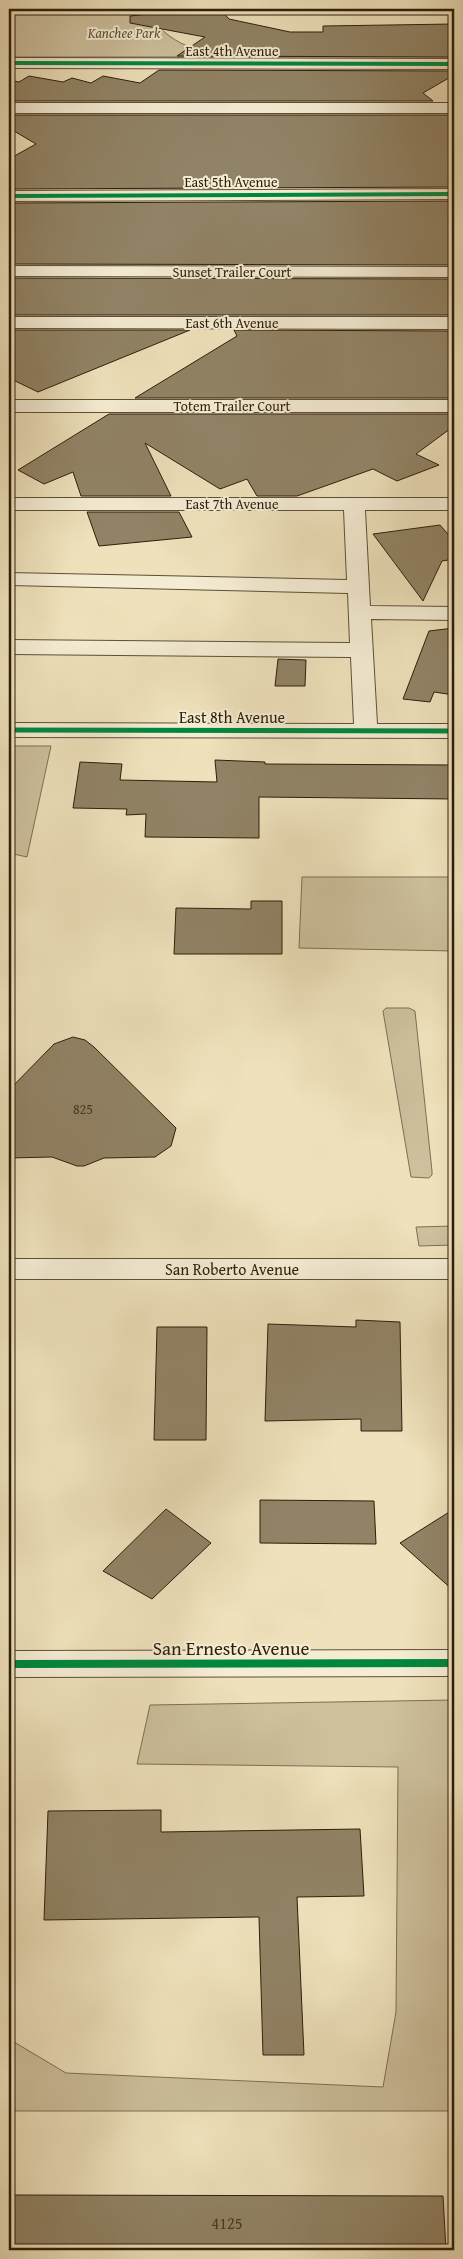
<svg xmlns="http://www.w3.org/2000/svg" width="463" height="2259" font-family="'Gentium Book Plus',serif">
<rect width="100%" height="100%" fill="#eee1bb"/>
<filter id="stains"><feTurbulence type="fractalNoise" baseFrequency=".004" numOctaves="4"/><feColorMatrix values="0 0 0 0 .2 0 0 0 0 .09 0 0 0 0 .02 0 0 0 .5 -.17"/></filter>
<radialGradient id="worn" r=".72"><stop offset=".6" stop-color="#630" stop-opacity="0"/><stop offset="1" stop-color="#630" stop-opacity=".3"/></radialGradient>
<g fill="#cdc09d" stroke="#7d6f54">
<path d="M9,9H151V20C169,37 179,45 203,51L454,46V57H9Z"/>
<polygon points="9,746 51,746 27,857 9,853"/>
<polygon points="302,877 454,877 454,951 299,948"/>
<polygon points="386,1008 409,1008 415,1011 432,1171 432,1175 429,1178 411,1177 383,1011"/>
<polygon points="454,1226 454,1245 419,1246 416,1227"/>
<polygon points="454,1700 454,2111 9,2111 9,2039 66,2073 383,2087 396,2012 398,1767 137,1764 150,1705"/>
</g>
<g fill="#918366" stroke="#2d1e0a">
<polygon points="195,9 220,9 229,19 290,32 323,32 323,26 454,24 454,57 177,56 205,37 130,23 130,16"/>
<polygon points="159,70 454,71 454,75 423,93 433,101 9,101 9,80 19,82 29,76 63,82 72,78 91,83 103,76 140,83"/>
<polygon points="9,115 449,115 454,119 454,187 9,189 9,159 36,144 9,128"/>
<polygon points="454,201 454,265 9,264 9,203"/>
<polygon points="9,278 454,279 454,315 9,315"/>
<polygon points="9,330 190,330 38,392 9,378"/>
<polygon points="234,330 454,331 454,398 135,398 237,336"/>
<polygon points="109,414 454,414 454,426 416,454 439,465 397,481 373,469 297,496 257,496 247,479 220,489 145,443 171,496 81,496 73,472 44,484 18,470"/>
<polygon points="87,512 179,512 192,537 99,546"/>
<polygon points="440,525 454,541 454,559 442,561 423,601 373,534"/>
<polygon points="454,628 454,695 434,692 430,702 403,699 429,631"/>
<polygon points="278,659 306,660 305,686 275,686"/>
<polygon points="215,760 265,762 265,764 454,765 454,799 259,797 259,838 145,837 146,814 126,815 127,809 73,808 80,762 122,764 120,780 217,782"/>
<polygon points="251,901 282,901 282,954 174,954 176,908 251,909"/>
<polygon points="73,1037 85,1040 94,1047 176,1128 171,1146 155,1157 104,1158 84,1166 77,1166 52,1157 9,1158 9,1090 54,1044"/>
<polygon points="356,1320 400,1322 402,1431 361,1431 361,1419 265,1421 268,1324 356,1327"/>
<polygon points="157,1327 207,1327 206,1440 154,1440"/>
<polygon points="260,1500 374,1501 376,1544 260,1543"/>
<polygon points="166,1509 211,1543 152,1599 103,1571"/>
<polygon points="454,1509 454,1591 400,1543"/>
<polygon points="161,1810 161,1832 360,1829 364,1896 297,1897 304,2055 263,2055 259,1917 44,1920 48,1811"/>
<polygon points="9,2195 443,2196 446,2250 9,2250"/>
</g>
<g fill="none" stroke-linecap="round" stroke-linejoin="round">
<g stroke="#5d4f36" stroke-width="2">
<g id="minor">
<polygon points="279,9 454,9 454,14 286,13 281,12"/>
<polygon points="9,58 454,59 454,69 9,68"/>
<rect x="9" y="103" width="445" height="10"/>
<polygon points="454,189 454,199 9,201 9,191"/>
<polygon points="9,266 454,267 454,277 9,276"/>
<polygon points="454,317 454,329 9,328 9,317"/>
<rect x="9" y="400" width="445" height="12"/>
<polygon points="9,498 454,498 454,510 365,510 370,606 454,607 454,620 371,619 377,724 454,724 454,738 9,737 9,723 354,724 351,657 9,654 9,640 350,643 348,593 9,585 9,573 347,580 344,510 9,510"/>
<rect x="9" y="1259" width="445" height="20"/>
<polygon points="454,1650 454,1676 9,1677 9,1651"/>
</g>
</g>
<use href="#minor" fill="#f4ecd3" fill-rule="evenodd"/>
<g stroke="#f4ecd3" stroke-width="5.5">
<g id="cycleway-far2">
<polyline points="9,63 454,64"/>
<polyline points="9,196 454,194"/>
</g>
</g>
<g stroke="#f4ecd3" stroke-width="8">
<polyline id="cycleway-far1" points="9,730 454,731"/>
</g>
<g stroke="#f4ecd3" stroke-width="11">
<polyline id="cycleway" points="9,1664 454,1663"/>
</g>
<use href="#cycleway-far2" stroke="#00873e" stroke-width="4"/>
<use href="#cycleway-far1" stroke="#00873e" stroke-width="5"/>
<use href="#cycleway" stroke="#00873e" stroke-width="8"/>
</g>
<g text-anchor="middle" stroke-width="4" stroke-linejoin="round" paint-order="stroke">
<g font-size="14" font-style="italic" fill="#5d4f36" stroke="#f4ecd3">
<text x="124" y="38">Kanchee Park</text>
</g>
<g font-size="14" fill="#2d1e0a" stroke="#f4ecd3">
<text x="232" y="56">East 4th Avenue</text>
<text x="231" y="187">East 5th Avenue</text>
<text x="232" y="277">Sunset Trailer Court</text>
<text x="232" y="328">East 6th Avenue</text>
<text x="232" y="411">Totem Trailer Court</text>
<text x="232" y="509">East 7th Avenue</text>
</g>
<g font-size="14" fill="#463721">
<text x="83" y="1114">825</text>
</g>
<g font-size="16" fill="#2d1e0a" stroke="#f4ecd3">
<text x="232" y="723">East 8th Avenue</text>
<text x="232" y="1275">San Roberto Avenue</text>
</g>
<g font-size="16" fill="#463721">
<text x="227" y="2229">4125</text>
</g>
<g font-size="19" fill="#2d1e0a" stroke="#f4ecd3">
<text x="231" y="1655">San Ernesto Avenue</text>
</g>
</g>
<rect width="463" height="2259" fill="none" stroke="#eee1bb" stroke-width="30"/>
<rect x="10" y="10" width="443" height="2239" fill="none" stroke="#2d1e0a" stroke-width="2.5"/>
<rect x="15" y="15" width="433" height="2229" fill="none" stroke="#2d1e0a"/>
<rect width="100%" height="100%" filter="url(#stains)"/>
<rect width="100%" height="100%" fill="url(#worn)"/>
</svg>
